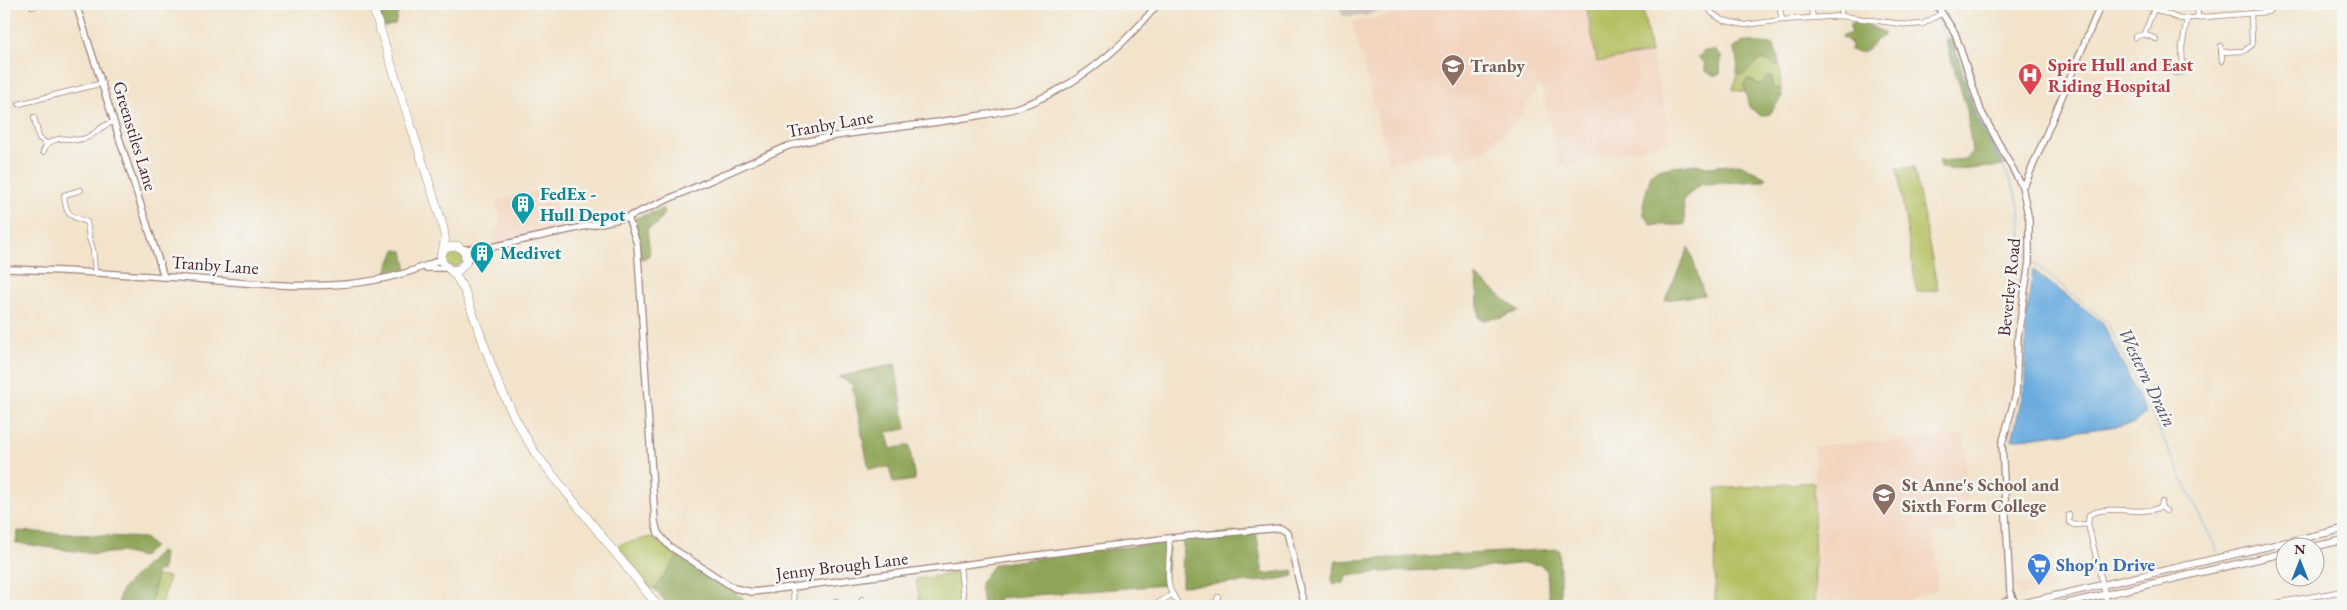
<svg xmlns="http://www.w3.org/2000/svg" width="2347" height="610" font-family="'EB Garamond',serif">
<rect width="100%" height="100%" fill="#f6f6f2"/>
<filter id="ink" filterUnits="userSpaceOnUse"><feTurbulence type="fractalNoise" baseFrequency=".02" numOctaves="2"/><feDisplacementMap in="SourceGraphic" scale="10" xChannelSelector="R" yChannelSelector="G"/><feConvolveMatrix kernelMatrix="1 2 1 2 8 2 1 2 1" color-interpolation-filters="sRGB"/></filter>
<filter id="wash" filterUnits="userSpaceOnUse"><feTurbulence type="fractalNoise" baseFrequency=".0096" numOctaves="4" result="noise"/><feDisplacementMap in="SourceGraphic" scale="20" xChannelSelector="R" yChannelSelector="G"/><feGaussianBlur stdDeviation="1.12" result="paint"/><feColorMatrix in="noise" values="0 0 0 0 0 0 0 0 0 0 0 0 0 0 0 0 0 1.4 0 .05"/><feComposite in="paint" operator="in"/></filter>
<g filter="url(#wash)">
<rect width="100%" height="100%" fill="#f2e3ca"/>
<g fill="#f3d4be">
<polygon points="1408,4 1586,4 1597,62 1651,53 1672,142 1560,166 1540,83 1519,118 1486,150 1462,159 1456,158 1452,148 1389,164 1352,21 1364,21 1410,10"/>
<polygon points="550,188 563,227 497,242 494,233 500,221 500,215 496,200"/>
<polygon points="1965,435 1968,501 1953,502 1956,533 1934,534 1937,589 1901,603 1900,606 1815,606 1814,446"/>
<polygon points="2053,572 2055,590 2021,596 2017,593 2015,584 2033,582 2032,574"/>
</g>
<polygon fill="#cfc0ba" points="1336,4 1396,4 1365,16 1343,16"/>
<g fill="#b4c062" stroke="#7f7046">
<polygon points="1586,4 1642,4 1651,53 1597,62"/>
<polygon points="1764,59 1776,66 1780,65 1781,89 1772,88 1768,76 1761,85 1752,81 1744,83 1745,92 1733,90 1737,73 1742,75 1759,60"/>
<polygon points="1914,167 1938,290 1917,292 1897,168"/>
<circle cx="454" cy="258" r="9"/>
<polygon points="1814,482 1815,606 1715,606 1716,489"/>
<polygon points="651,537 678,556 655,589 651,588 617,545"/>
<polygon points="959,573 961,606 920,606 916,579"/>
<polygon points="158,576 169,577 162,606 151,606 156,578"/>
</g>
<g fill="#8fa658" stroke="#6c6242">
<polygon points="377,4 414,4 412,9 398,13 395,24 384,27"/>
<path d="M1856,20L1867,22L1870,26L1884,32V36C1868,42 1870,58 1850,50L1851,43L1842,37V35L1850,34L1851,29L1849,26Z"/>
<polygon points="1952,38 1975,113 2004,166 1958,170 1941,168 1939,161 1967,159 1972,152 1967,110 1945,39"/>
<path d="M1743,41L1771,44L1774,46L1780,65L1776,66C1758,51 1757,67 1742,75L1737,73L1738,59L1733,49Z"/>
<polygon points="1716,50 1721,56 1720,74 1716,76 1705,71 1705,64 1698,57 1704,51"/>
<polygon points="1768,76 1772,76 1772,88 1781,89 1782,96 1770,114 1761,116 1749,107 1744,86 1747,79 1761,85"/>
<polygon points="1696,164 1707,167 1740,164 1766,178 1763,181 1703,184 1697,187 1683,200 1685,225 1652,225 1644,215 1643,204 1651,174 1658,169"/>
<polygon points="663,209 665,211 657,224 647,229 650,255 643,259 640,258 635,218"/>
<polygon points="1689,247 1704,295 1665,300"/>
<polygon points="395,250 403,251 407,270 385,274"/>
<polygon points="1476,276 1519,311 1501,318 1491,318 1482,321 1479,318"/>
<polygon points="895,364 906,429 886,432 891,449 909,445 915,480 893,483 889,467 869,469 852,384 838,377"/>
<polygon points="1256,530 1263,574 1293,570 1294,576 1269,581 1182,586 1183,538"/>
<polygon points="18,531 145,538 154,547 142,557 121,552 95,554 16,543"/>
<polygon points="1165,542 1169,548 1165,585 997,598 1002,606 983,606 980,583 994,564"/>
<polygon points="1559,549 1561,606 1549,606 1547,571 1541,565 1527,563 1481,568 1381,572 1347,576 1344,583 1333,584 1332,578 1336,561"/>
<polygon points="160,551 164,553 162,571 157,571 151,606 118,606 120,594 125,586"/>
<polygon points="678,556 743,598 744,606 669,606 655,589"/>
</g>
<polygon fill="#6aacdf" stroke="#5a6685" points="2033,270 2103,323 2146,413 2133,424 2012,440 2025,384 2026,321"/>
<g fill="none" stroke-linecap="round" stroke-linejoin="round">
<g stroke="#6aacdf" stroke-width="1">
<polyline points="1927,4 1933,14"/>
<polyline points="1937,20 1960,67 1970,107 2012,184 2019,205 2023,249 2027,257"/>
<polyline points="2031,261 2108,323 2217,551"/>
</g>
</g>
</g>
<g filter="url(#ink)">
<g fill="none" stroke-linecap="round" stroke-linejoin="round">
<g stroke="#9e817a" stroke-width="6">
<g id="street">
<polyline points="1707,4 1712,13 1722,20 1745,25 1782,20 1841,16 1909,25 1923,24 1942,13"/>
<polyline points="1779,4 1782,20"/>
<polyline points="1810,4 1813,17"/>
<polyline points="1841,4 1841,16"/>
<polyline points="2141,4 2180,19 2268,12 2273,7 2272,4"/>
<polyline points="2197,4 2198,17"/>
<polyline points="33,7 38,4"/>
<polyline points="2144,34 2156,4"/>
<polyline points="2135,37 2144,34 2156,39"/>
<polyline points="2221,46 2222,61"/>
<polyline points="2221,52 2244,51 2252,45 2251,13"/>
<polyline points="2174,73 2183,72 2182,47 2187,19"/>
<polyline points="19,104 103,83"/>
<path d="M34,117L39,138L47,144C67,132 71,144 86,138C97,134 98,126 114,122"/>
<polyline points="43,152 47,144"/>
<path d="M81,190L64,195C66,216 69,215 87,222L89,238L93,249L95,272"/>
<polyline points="2162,502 2161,507 2166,511"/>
<polyline points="2069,515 2069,522 2074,525 2088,524"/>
<path d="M1169,538C1171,554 1165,574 1170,589C1172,595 1177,601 1180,606"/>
<polyline points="960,566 964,606"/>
<polyline points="792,588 795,606"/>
<polyline points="862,599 862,606"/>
<polyline points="836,601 837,606"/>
<polyline points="1153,606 1173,594"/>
<polyline points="1200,606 1216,603"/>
<polyline points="1217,606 1216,603 1218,597"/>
<path d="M2108,606L2088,524L2089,515C2111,503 2138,517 2161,507"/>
<polyline points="2260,606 2343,591"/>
</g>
</g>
<g stroke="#9e817a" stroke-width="8">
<g id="secondary">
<polyline points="76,4 164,277"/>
<polyline points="1936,4 1955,33 1981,111 2022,186 2029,220 2029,262 2018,336 2016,394 2002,444 2010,591 2014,601"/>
<polyline points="2022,186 2026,182 2101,4"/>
<polyline points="628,217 637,244 639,271 655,522 658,533 669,546 734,588 752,592 770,590 1169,538 1280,528 1287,532 1305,606"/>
<path d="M463,249L487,248L628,217L788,146C845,131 906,128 964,118C981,115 999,113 1016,108C1073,90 1121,49 1158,4"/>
<polyline points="467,259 485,249"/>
<polyline points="426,268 446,268"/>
<path d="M4,269C58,270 113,274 167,277C258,282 356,301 441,259"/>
</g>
</g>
<g stroke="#9e817a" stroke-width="8">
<g id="primary">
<polyline points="2309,548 2343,540"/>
<polyline points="2020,604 2343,529"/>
<polyline points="2001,606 2006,601 2012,600 2021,606"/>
<polyline points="2056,606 2284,553"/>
</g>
</g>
<g stroke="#9e817a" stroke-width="9">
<g id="highway">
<polyline points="372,4 443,226 445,239 443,251"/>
<polyline points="451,270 459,270 466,262 465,252 458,246 446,248 441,254 442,262 456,276 465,292 498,383 516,420 535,453 658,606"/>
</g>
</g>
<use href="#street" stroke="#fff" stroke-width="4.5"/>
<use href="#secondary" stroke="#fff" stroke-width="5.5"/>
<use href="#primary" stroke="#fff" stroke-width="6"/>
<use href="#highway" stroke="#fff" stroke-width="8"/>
</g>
</g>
<defs>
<g id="school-pin" transform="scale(1.25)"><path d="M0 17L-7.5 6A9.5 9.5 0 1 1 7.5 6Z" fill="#8d6e63" stroke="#f6f6f2"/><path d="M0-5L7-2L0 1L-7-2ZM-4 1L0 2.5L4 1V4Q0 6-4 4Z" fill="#fff"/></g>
<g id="hospital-pin" transform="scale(1.25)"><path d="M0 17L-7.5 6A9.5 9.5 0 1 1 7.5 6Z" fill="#e0444e" stroke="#f6f6f2"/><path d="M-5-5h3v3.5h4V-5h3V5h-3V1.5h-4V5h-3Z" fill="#fff"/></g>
<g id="building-pin" transform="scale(1.25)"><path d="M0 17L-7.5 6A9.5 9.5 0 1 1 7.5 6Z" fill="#0f9aa8" stroke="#f6f6f2"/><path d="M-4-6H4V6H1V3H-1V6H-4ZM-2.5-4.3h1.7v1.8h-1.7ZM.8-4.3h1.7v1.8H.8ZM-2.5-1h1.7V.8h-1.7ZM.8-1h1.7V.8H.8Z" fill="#fff"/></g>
<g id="supermarket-pin" transform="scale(1.25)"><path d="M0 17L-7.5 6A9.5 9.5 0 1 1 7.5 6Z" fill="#3f7fe0" stroke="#f6f6f2"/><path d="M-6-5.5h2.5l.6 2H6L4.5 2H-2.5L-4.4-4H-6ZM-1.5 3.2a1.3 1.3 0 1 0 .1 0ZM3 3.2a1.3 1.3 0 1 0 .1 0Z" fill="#fff"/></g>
</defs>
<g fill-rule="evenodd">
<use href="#school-pin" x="1453" y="66"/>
<use href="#hospital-pin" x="2030" y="75"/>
<use href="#building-pin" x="523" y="204"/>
<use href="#building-pin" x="482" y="253"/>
<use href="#school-pin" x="1884" y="495"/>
<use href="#supermarket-pin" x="2039" y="565"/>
</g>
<g text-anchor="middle" stroke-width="5" stroke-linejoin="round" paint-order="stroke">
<g font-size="18" font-weight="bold" fill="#be3a42" stroke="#f6f6f2" text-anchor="start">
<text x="2048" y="71">Spire Hull and East<tspan x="2048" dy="21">Riding Hospital</tspan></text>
</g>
<g font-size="18" font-weight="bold" fill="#785e54" stroke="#f6f6f2" text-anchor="start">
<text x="1470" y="72">Tranby</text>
<text x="1902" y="491">St Anne's School and<tspan x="1902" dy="21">Sixth Form College</tspan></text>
</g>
<g font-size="18" fill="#4a1f2b" stroke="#f6f6f2">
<text transform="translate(830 124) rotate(-10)" y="6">Tranby Lane</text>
<text transform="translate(135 136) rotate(73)" y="6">Greenstiles Lane</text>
<text transform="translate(215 265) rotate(4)" y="6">Tranby Lane</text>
<text transform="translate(2009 287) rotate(-84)" y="6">Beverley Road</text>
<text transform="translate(842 566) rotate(-7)" y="6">Jenny Brough Lane</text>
</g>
<g font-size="18" font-weight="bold" fill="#0d838f" stroke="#f6f6f2" text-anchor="start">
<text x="540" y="200">FedEx -<tspan x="540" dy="21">Hull Depot</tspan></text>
<text x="500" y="259">Medivet</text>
</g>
<g font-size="18" font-weight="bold" fill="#366cbe" stroke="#f6f6f2" text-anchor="start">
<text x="2056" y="571">Shop'n Drive</text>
</g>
<g font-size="19" font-style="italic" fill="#55506a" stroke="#f6f6f2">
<text transform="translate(2148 377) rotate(64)" y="7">Western Drain</text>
</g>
</g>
<rect width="2347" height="610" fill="none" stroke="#f6f6f2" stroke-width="20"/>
<g transform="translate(2300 562)"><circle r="24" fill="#f6f6f2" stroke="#b1a0a2"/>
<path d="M0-4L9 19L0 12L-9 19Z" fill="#1f6fb2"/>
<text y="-8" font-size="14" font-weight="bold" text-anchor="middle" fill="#4a1f2b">N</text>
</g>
</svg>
